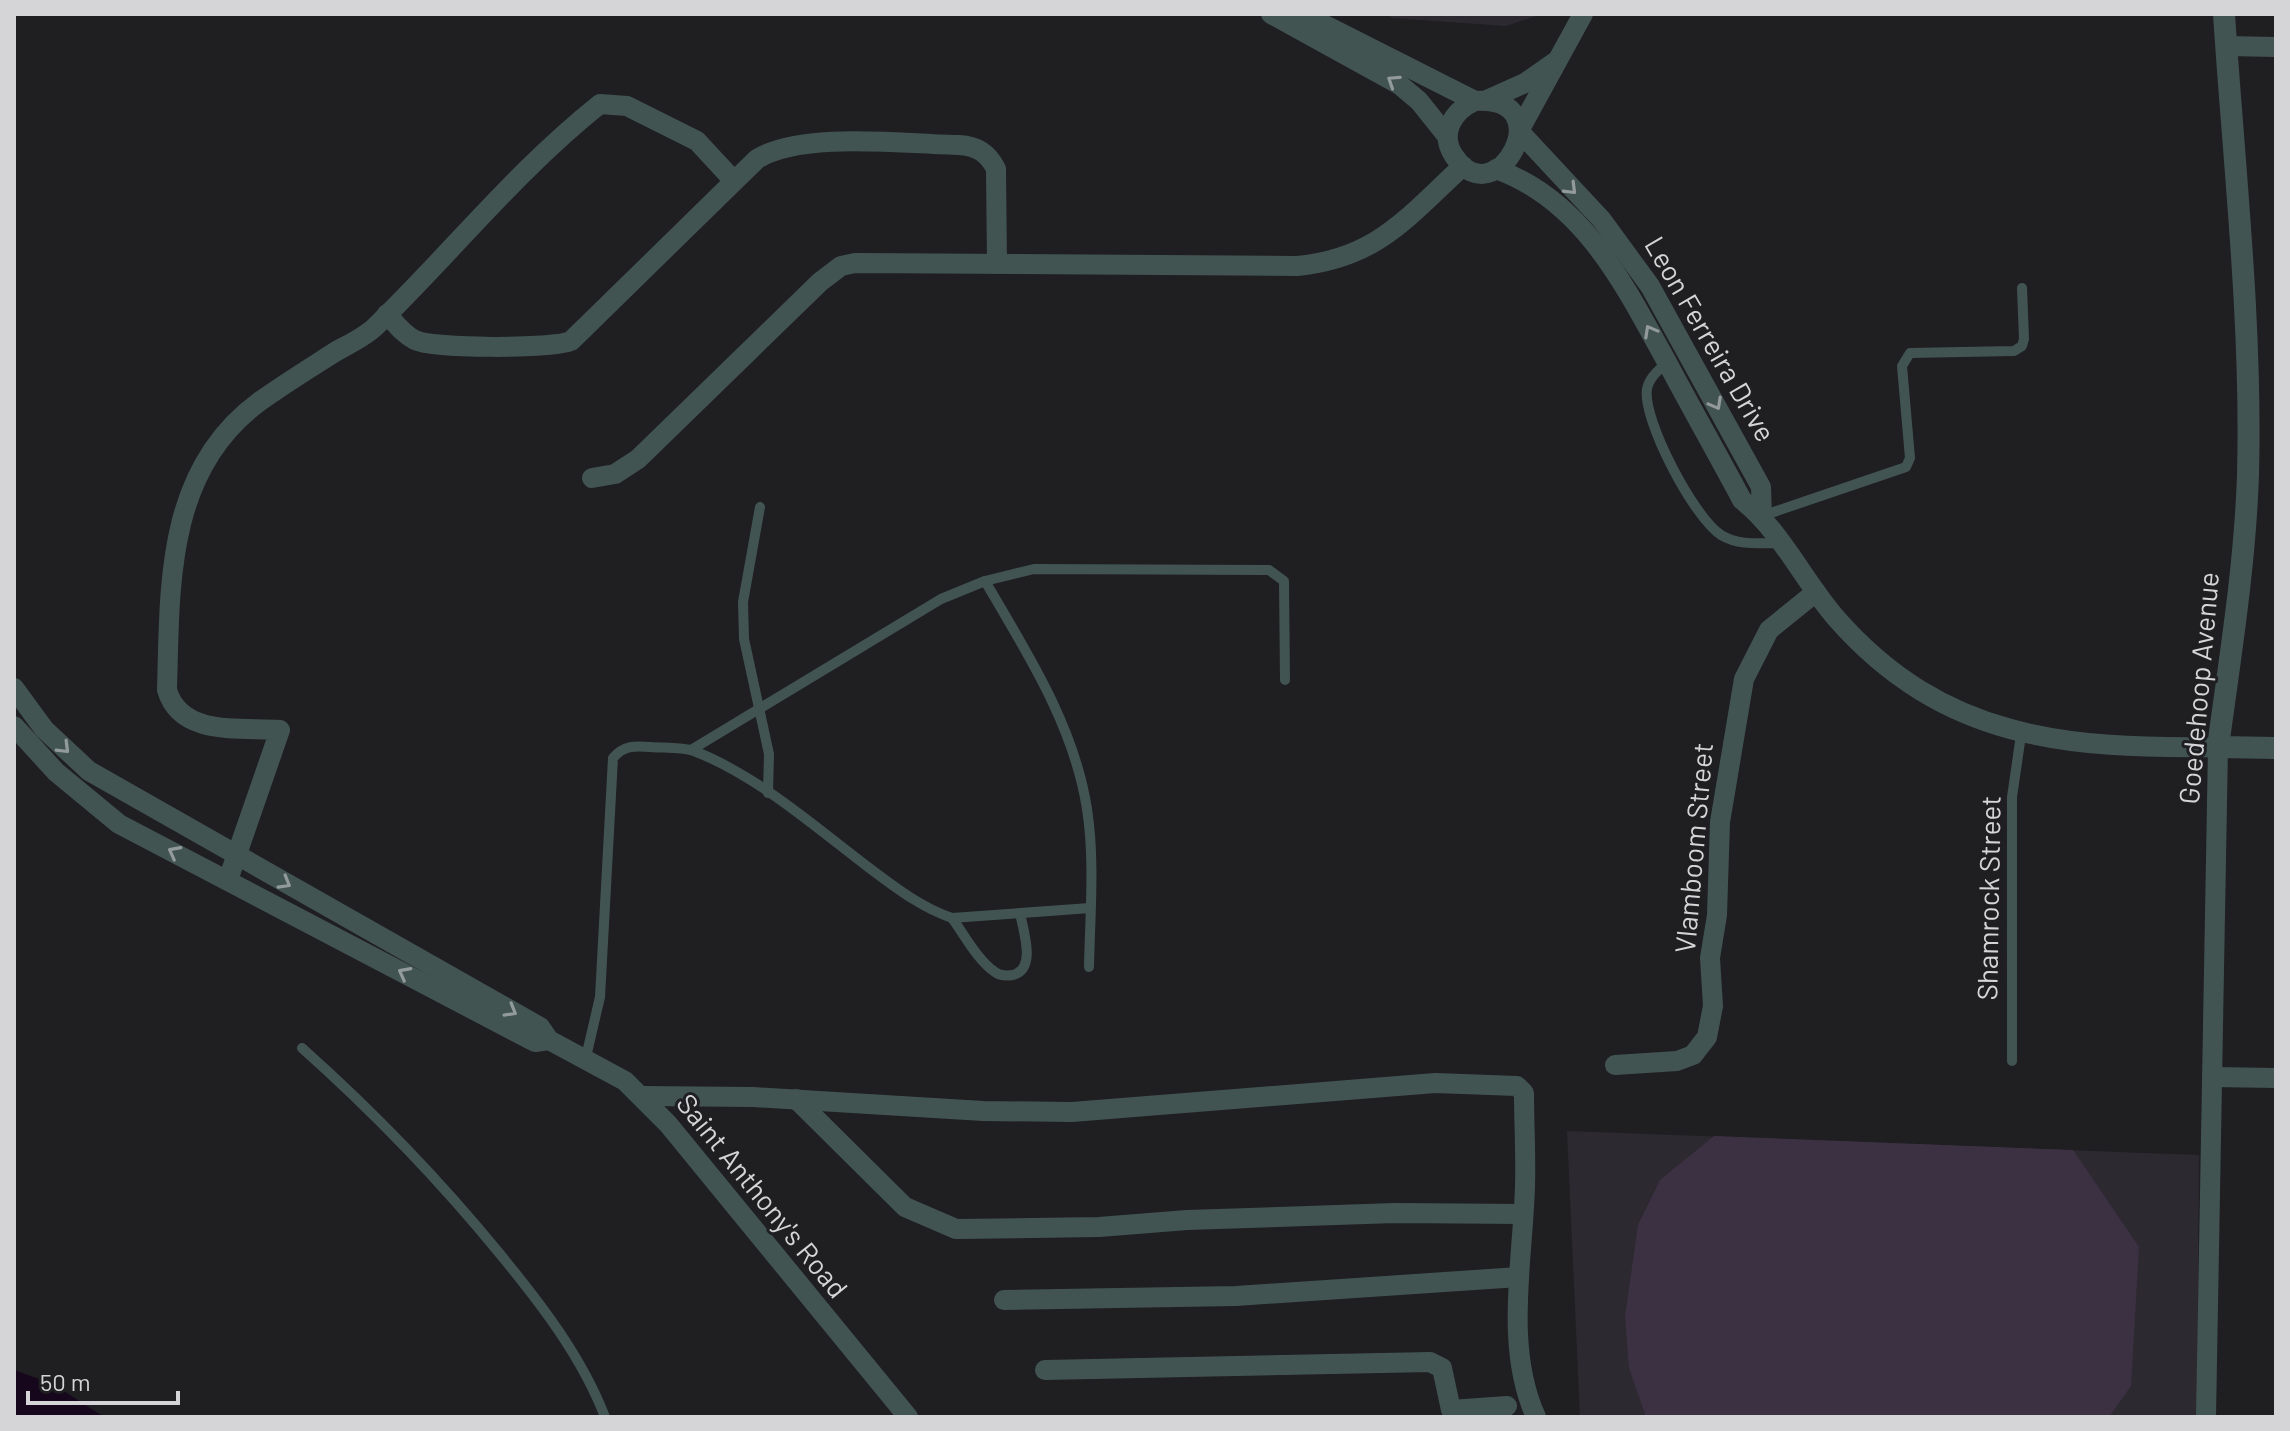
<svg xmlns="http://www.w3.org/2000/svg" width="2290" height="1431" font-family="Barlow,sans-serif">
<rect width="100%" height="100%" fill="#1f1e21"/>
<g fill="#2d2930">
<polygon points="1386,14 1542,14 1506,26 1392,18"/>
<polygon points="1567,1131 2199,1155 2197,1417 1580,1417"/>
</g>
<polygon fill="#3c3143" points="1714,1136 2073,1150 2139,1247 2131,1386 2109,1417 1646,1417 1629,1368 1625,1317 1638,1225 1660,1180"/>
<polygon fill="#16071d" points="14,1370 53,1384 104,1417 14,1417"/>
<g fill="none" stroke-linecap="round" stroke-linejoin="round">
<g stroke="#425452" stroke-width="10">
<path d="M1670,361C1660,368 1649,377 1647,389C1642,419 1694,518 1721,535C1739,546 1760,543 1781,543"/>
<polyline points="760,507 743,602 744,639 769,754 768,793"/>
<polyline points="1762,516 1906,467 1910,458 1902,366 1910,353 2014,351 2022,346 2024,339 2022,288"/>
<polyline points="985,581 1034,569 1269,570 1284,581 1285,680"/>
<path d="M691,750L941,599L985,581C1027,653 1074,725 1087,809C1095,860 1090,915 1089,967"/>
<path d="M952,918C964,934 978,961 995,972C1000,976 1006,976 1013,975C1037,969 1023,930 1020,913"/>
<path d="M302,1048C376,1114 437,1177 500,1254C541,1304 582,1357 605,1417"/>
<path d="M586,1057L600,997L613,758C624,745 634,746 651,747C665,748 681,747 694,751C758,776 814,826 868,867C895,887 920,907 952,918L1090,908"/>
<polyline points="2012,1061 2012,797 2021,735"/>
</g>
<g stroke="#425452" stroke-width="20">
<polyline points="1271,14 1400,85 1419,101 1447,136"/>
<path d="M1303,14L1475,101C1564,95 1496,219 1454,156C1439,133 1453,111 1475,101"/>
<polyline points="1583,14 1519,131 1601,219 1650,286 1761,487 1762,516"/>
<polyline points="2226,46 2276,47"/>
<polyline points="1487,100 1525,83 1555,62"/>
<path d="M1496,169C1585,201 1626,288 1669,366C1693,411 1718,455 1742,500C1782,532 1803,580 1836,618C1943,740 2067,749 2218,747L2206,1417"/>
<path d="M387,314C396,324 403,334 415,340C434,349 550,349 571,341L757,159C802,131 904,144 959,145C977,146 988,153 996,169L997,264"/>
<path d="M592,478L615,474L638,459L820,282L841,266L855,263L1297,266C1378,258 1407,217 1463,166"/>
<polyline points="14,688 44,729 89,771 540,1027 549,1040 625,1081 668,1124 908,1417"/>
<polyline points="14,726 56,772 119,824 535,1042 549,1040"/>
<path d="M228,880L280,730C240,727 181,737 167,690C170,587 165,471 259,402C284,384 310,368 335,352C349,344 365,337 376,326C451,253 518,169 600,104L627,106L697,141L734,181"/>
<polyline points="1615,1065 1677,1061 1693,1055 1707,1037 1713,1006 1710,958 1717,915 1720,822 1744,679 1769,630 1816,592"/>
<polyline points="2212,1077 2276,1078"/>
<path d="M643,1096L753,1097L983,1111L1072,1112L1435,1083L1517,1086L1524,1093C1524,1124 1526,1155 1525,1186C1523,1260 1504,1347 1536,1417"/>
<polyline points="796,1099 905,1207 956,1229 1099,1227 1187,1220 1395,1213 1523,1214"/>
<polyline points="1004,1300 1236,1296 1519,1277"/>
<polyline points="1045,1370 1430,1362 1442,1368 1451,1410 1507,1406"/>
</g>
<path stroke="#425452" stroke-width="22" d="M2224,14C2234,167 2252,322 2248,475C2245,566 2230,657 2218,747L2276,748"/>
</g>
<defs><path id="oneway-chevron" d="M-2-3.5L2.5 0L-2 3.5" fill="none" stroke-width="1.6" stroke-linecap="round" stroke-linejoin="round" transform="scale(2)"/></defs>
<g stroke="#939a9b">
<use href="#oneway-chevron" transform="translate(1393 81) rotate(-147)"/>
<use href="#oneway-chevron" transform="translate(1571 189) rotate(45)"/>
<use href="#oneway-chevron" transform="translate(1650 331) rotate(-119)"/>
<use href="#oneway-chevron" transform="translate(1716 404) rotate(61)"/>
<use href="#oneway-chevron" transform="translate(64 748) rotate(45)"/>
<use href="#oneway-chevron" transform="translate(174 852) rotate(-152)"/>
<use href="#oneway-chevron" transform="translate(285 883) rotate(30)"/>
<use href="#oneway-chevron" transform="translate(404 973) rotate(-152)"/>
<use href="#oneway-chevron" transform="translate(511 1011) rotate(30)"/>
</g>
<g text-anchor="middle" stroke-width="6" stroke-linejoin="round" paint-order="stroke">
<g font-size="28" fill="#d5d4d6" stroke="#1f1e21">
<text transform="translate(1710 339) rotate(60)" y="10">Leon Ferreira Drive</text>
<text transform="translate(2199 688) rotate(-85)" y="10">Goedehoop Avenue</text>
<text transform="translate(1694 848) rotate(-85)" y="10">Vlamboom Street</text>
<text transform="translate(1989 898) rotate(-89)" y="10">Shamrock Street</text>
<text transform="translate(762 1196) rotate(51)" y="10">Saint Anthony's Road</text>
</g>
</g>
<rect width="2290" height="1431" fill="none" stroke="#d5d4d6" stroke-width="32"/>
<path d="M28 1391v12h150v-12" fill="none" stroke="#d5d4d6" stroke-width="4"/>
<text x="40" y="1391" font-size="24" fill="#d5d4d6" stroke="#1f1e21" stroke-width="6" paint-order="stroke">50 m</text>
</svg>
